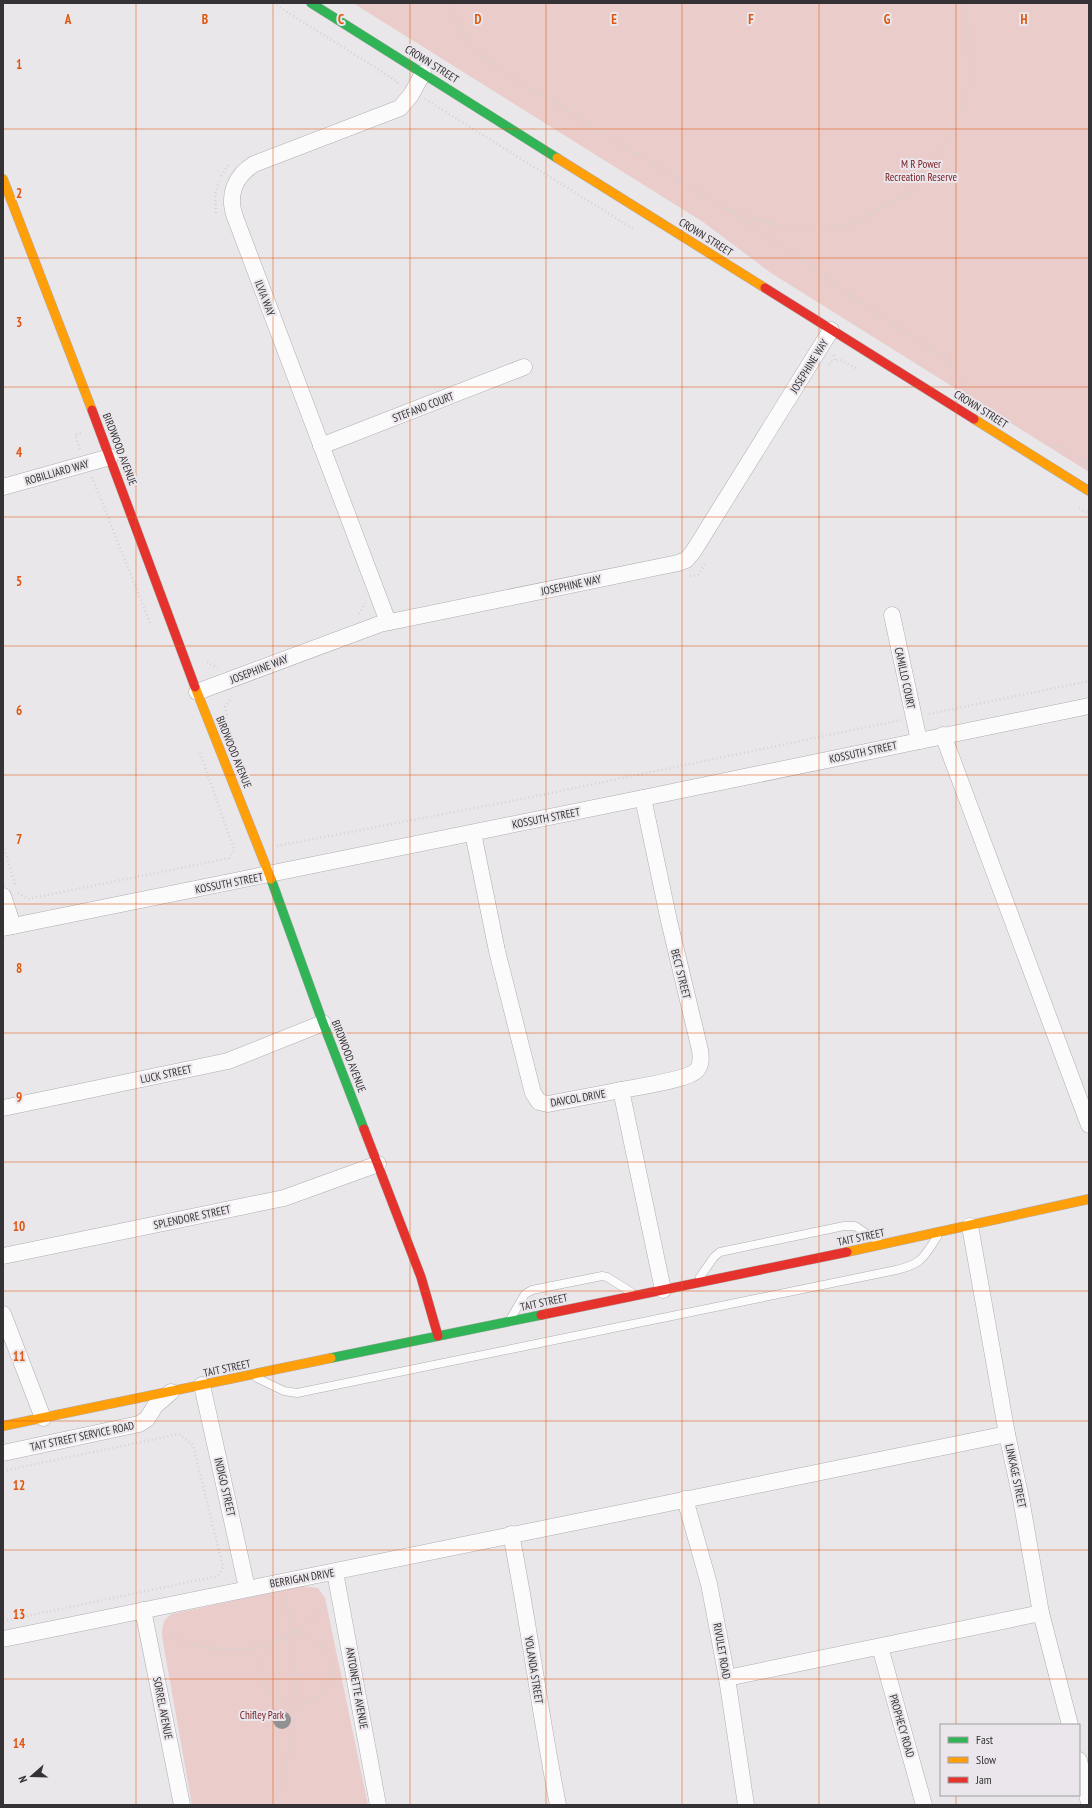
<svg xmlns="http://www.w3.org/2000/svg" width="1092" height="1808" font-family="'PT Sans Narrow',sans-serif">
<rect width="100%" height="100%" fill="#e9e7ea"/>
<g fill="#eacccb">
<polygon points="353,3 1089,3 1089,472 771,273 703,222"/>
<path d="M303,1586L318,1588L325,1598L368,1805H192L162,1636C162,1626 163,1619 172,1614Z"/>
</g>
<circle fill="#929194" cx="282" cy="1720" r="9"/>
<g fill="none" stroke-linecap="round" stroke-linejoin="round">
<g stroke="#aeadaf" stroke-width="9">
<g id="lane">
<polyline points="700,1277 714,1257 720,1252 844,1226 855,1226 878,1241"/>
<polyline points="511,1318 525,1294 532,1290 602,1276 607,1277 631,1292"/>
<path d="M257,1378L284,1391L297,1393L896,1270C922,1264 923,1258 937,1237"/>
</g>
</g>
<g stroke="#aeadaf" stroke-width="17">
<g id="street">
<polyline points="321,446 524,367"/>
<polyline points="3,487 110,457"/>
<polyline points="892,615 919,741"/>
<path d="M388,622L235,217C227,195 235,176 254,164L400,108L411,95L423,73"/>
<polyline points="197,692 380,624 678,563 686,560 693,552 831,330"/>
<polyline points="943,735 1089,1125"/>
<polyline points="473,833 497,951 533,1093 539,1102 548,1104 621,1090 663,1290"/>
<polyline points="3,896 13,926"/>
<polyline points="3,928 643,798 1089,706"/>
<path d="M621,1090C637,1087 686,1080 696,1071C702,1065 701,1057 700,1050L669,921L643,798"/>
<polyline points="3,1108 228,1061 323,1023"/>
<polyline points="970,1226 1007,1434 1021,1499 1041,1613 1070,1725"/>
<polyline points="3,1256 284,1198 378,1164"/>
<polyline points="3,1314 43,1418"/>
<polyline points="202,1385 247,1588"/>
<polyline points="3,1453 139,1424 147,1419 155,1406 171,1392"/>
<polyline points="685,1499 709,1584 727,1678 746,1805"/>
<path d="M511,1534C529,1624 540,1715 558,1805"/>
<polyline points="335,1572 378,1805"/>
<polyline points="143,1610 182,1805"/>
<polyline points="3,1639 1007,1434"/>
<polyline points="880,1647 924,1805"/>
<polyline points="727,1678 1041,1613"/>
<polyline points="1079,1760 1089,1803"/>
</g>
</g>
<g stroke="#aeadaf" stroke-width="10">
<g id="fast">
<polyline points="311,3 557,158"/>
<polyline points="271,879 323,1023 364,1129"/>
<polyline points="331,1358 541,1315"/>
</g>
</g>
<g stroke="#aeadaf" stroke-width="10">
<g id="slow">
<polyline points="557,158 765,288"/>
<polyline points="3,179 92,410"/>
<polyline points="974,419 1089,491"/>
<polyline points="195,687 271,879"/>
<polyline points="847,1252 1089,1199"/>
<polyline points="3,1426 331,1358"/>
</g>
</g>
<g stroke="#aeadaf" stroke-width="10">
<g id="jam">
<polyline points="765,288 974,419"/>
<polyline points="92,410 195,687"/>
<polyline points="364,1129 421,1277 438,1336"/>
<polyline points="541,1315 847,1252"/>
</g>
</g>
<g stroke="#d4d3d4" stroke-width="2.5" stroke-dasharray="1 3" stroke-linecap="butt">
<polyline points="273,3 398,82 398,86"/>
<polyline points="448,3 468,43 496,67 726,209 771,224 810,231 821,231 857,223 913,189 951,137 969,86 967,3"/>
<polyline points="425,99 635,230"/>
<polyline points="221,176 229,164"/>
<polyline points="730,212 812,266 833,284 943,357 952,365 967,392"/>
<polyline points="216,213 215,195 219,181"/>
<polyline points="834,355 835,361 842,360 857,369"/>
<polyline points="829,365 831,362 835,361"/>
<polyline points="1047,442 1063,448 1087,466"/>
<polyline points="80,449 75,435 82,432"/>
<polyline points="1084,464 1089,456"/>
<polyline points="92,477 150,623"/>
<polyline points="1079,508 1089,514"/>
<polyline points="690,576 698,575 705,564"/>
<polyline points="359,614 365,603"/>
<polyline points="207,662 218,668"/>
<polyline points="929,714 1089,681"/>
<polyline points="227,715 225,707 232,697"/>
<polyline points="3,845 16,887"/>
<polyline points="277,846 522,799 901,720"/>
<polyline points="18,893 28,899 229,858 234,849 200,753"/>
<polyline points="3,1471 179,1434 193,1445 223,1567 218,1576 3,1621"/>
<path d="M165,1640C183,1636 187,1645 203,1647C251,1655 291,1643 324,1607L327,1606"/>
<path d="M276,1641C265,1651 258,1663 262,1679C264,1688 271,1698 280,1702C320,1720 351,1664 314,1640C308,1636 300,1635 293,1634"/>
<polyline points="332,1668 340,1688"/>
<path d="M274,1805C299,1733 302,1671 285,1597"/>
</g>
<use href="#lane" stroke="#fcfbfc" stroke-width="8"/>
<use href="#street" stroke="#fcfbfc" stroke-width="16"/>
<use href="#fast" stroke="#30b455" stroke-width="9"/>
<use href="#slow" stroke="#ff9f0a" stroke-width="9"/>
<use href="#jam" stroke="#e5322d" stroke-width="9"/>
</g>
<path fill="none" stroke="#df570e" stroke-width="1" stroke-opacity="0.55" d="M136,3V1805M273,3V1805M410,3V1805M546,3V1805M682,3V1805M819,3V1805M956,3V1725M3,129H1089M3,258H1089M3,387H1089M3,517H1089M3,646H1089M3,775H1089M3,904H1089M3,1033H1089M3,1162H1089M3,1291H1089M3,1421H1089M3,1550H1089M3,1679H1089M956,1795V1805"/>
<g text-anchor="middle" stroke-width="4" stroke-linejoin="round" paint-order="stroke">
<g font-size="11" fill="#343234" stroke="#eae6eb">
<text transform="translate(432 64) rotate(32)" y="4">CROWN STREET</text>
<text transform="translate(706 237) rotate(32)" y="4">CROWN STREET</text>
<text transform="translate(265 298) rotate(69)" y="4">ILVIA WAY</text>
<text transform="translate(809 366) rotate(-58)" y="4">JOSEPHINE WAY</text>
<text transform="translate(423 407) rotate(-21)" y="4">STEFANO COURT</text>
<text transform="translate(981 409) rotate(32)" y="4">CROWN STREET</text>
<text transform="translate(120 449) rotate(69)" y="4">BIRDWOOD AVENUE</text>
<text transform="translate(57 472) rotate(-16)" y="4">ROBILLIARD WAY</text>
<text transform="translate(571 585) rotate(-12)" y="4">JOSEPHINE WAY</text>
<text transform="translate(259 669) rotate(-21)" y="4">JOSEPHINE WAY</text>
<text transform="translate(905 678) rotate(78)" y="4">CAMILLO COURT</text>
<text transform="translate(234 752) rotate(68)" y="4">BIRDWOOD AVENUE</text>
<text transform="translate(863 752) rotate(-12)" y="4">KOSSUTH STREET</text>
<text transform="translate(546 818) rotate(-11)" y="4">KOSSUTH STREET</text>
<text transform="translate(229 883) rotate(-11)" y="4">KOSSUTH STREET</text>
<text transform="translate(681 974) rotate(76)" y="4">BECT STREET</text>
<text transform="translate(349 1056) rotate(69)" y="4">BIRDWOOD AVENUE</text>
<text transform="translate(166 1074) rotate(-12)" y="4">LUCK STREET</text>
<text transform="translate(578 1098) rotate(-10)" y="4">DAVCOL DRIVE</text>
<text transform="translate(192 1217) rotate(-12)" y="4">SPLENDORE STREET</text>
<text transform="translate(861 1237) rotate(-12)" y="4">TAIT STREET</text>
<text transform="translate(544 1302) rotate(-12)" y="4">TAIT STREET</text>
<text transform="translate(227 1368) rotate(-12)" y="4">TAIT STREET</text>
<text transform="translate(82 1436) rotate(-12)" y="4">TAIT STREET SERVICE ROAD</text>
<text transform="translate(1016 1476) rotate(78)" y="4">LINKAGE STREET</text>
<text transform="translate(225 1487) rotate(77)" y="4">INDIGO STREET</text>
<text transform="translate(302 1578) rotate(-10)" y="4">BERRIGAN DRIVE</text>
<text transform="translate(722 1651) rotate(80)" y="4">RIVULET ROAD</text>
<text transform="translate(534 1670) rotate(81)" y="4">YOLANDA STREET</text>
<text transform="translate(357 1688) rotate(80)" y="4">ANTOINETTE AVENUE</text>
<text transform="translate(163 1708) rotate(79)" y="4">SORREL AVENUE</text>
<text transform="translate(902 1726) rotate(74)" y="4">PROPHECY ROAD</text>
</g>
<g font-size="11" fill="#761c20" stroke="#eae6eb">
<text x="921" y="168">M R Power<tspan x="921" dy="13">Recreation Reserve</tspan></text>
<text x="262" y="1719">Chifley Park</text>
</g>
</g>
<g font-size="13" text-anchor="middle" font-weight="bold" fill="#df570e" stroke="#eae6eb" stroke-width="4" stroke-linejoin="round" paint-order="stroke">
<text x="68" y="24">A</text>
<text x="205" y="24">B</text>
<text x="341" y="24">C</text>
<text x="478" y="24">D</text>
<text x="614" y="24">E</text>
<text x="751" y="24">F</text>
<text x="887" y="24">G</text>
<text x="1024" y="24">H</text>
<text x="19" y="69">1</text>
<text x="19" y="198">2</text>
<text x="19" y="327">3</text>
<text x="19" y="457">4</text>
<text x="19" y="586">5</text>
<text x="19" y="715">6</text>
<text x="19" y="844">7</text>
<text x="19" y="973">8</text>
<text x="19" y="1102">9</text>
<text x="19" y="1231">10</text>
<text x="19" y="1361">11</text>
<text x="19" y="1490">12</text>
<text x="19" y="1619">13</text>
<text x="19" y="1748">14</text>
</g>
<rect width="1092" height="1808" fill="none" stroke="#343234" stroke-width="8"/>
<rect x="940" y="1724" width="140" height="72" fill="#eae6eb" stroke="#a19ea2"/>
<rect x="948" y="1737" width="20" height="6" fill="#30b455" stroke="#a19ea2"/>
<text x="976" y="1744" font-size="12" fill="#343234">Fast</text>
<rect x="948" y="1757" width="20" height="6" fill="#ff9f0a" stroke="#a19ea2"/>
<text x="976" y="1764" font-size="12" fill="#343234">Slow</text>
<rect x="948" y="1777" width="20" height="6" fill="#e5322d" stroke="#a19ea2"/>
<text x="976" y="1784" font-size="12" fill="#343234">Jam</text>
<g transform="translate(32 1776) rotate(250)" stroke="#eae6eb" stroke-width="3" paint-order="stroke">
<path d="M0-3L7 15L0 10L-7 15Z" fill="#343234"/>
<text y="-6" font-size="11" font-weight="bold" text-anchor="middle" fill="#343234">N</text>
</g>
</svg>
